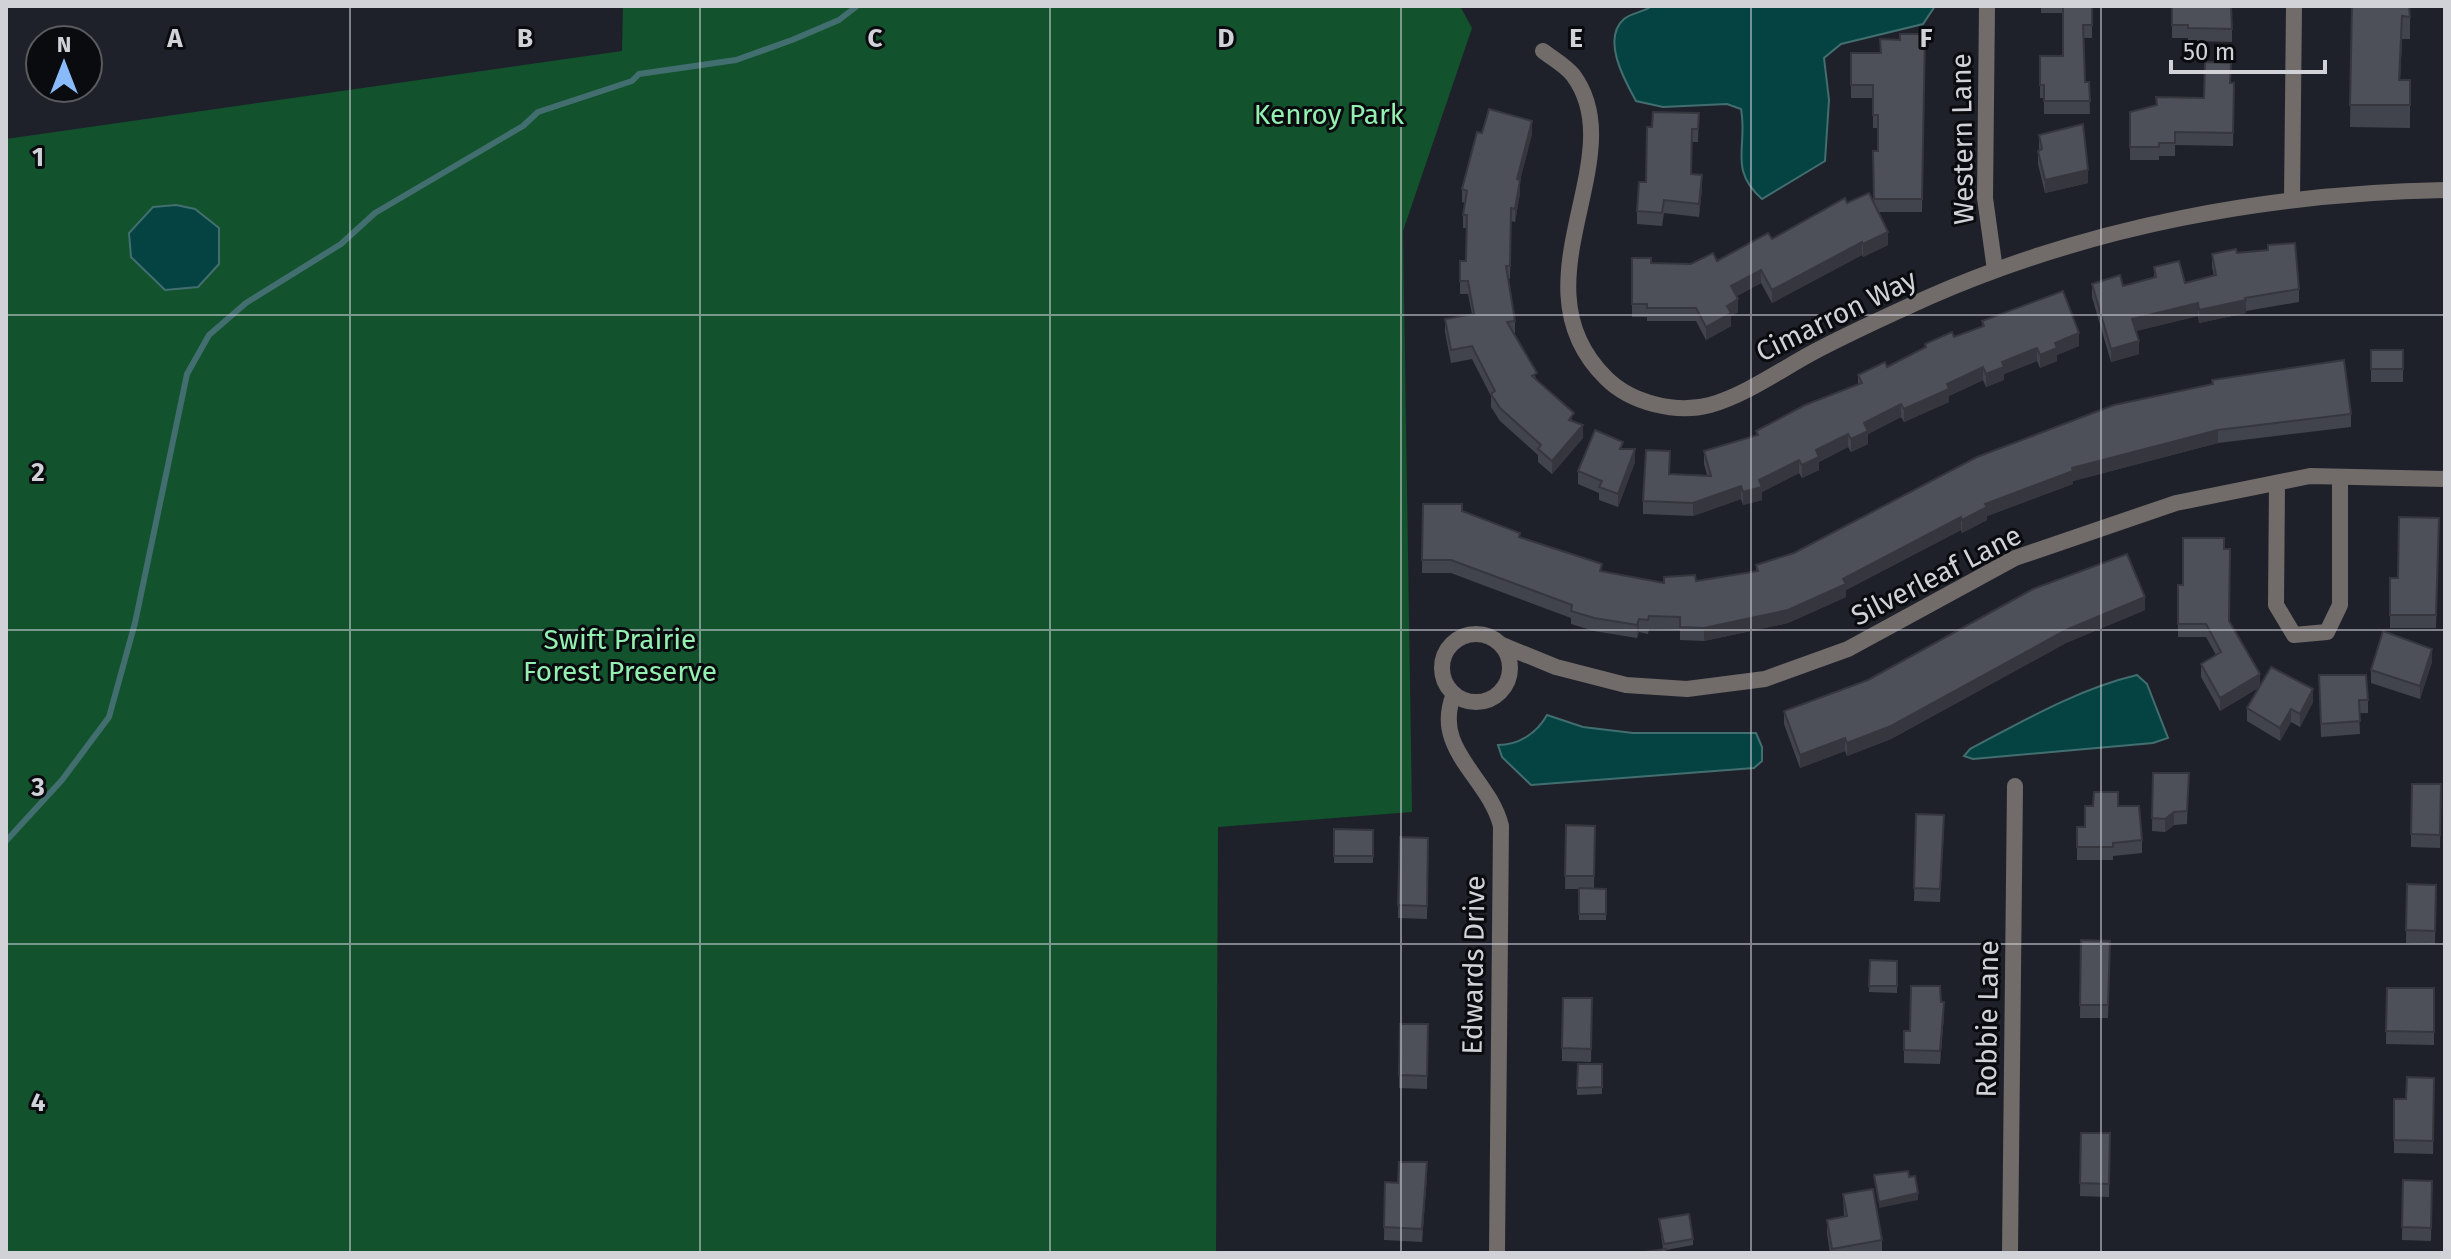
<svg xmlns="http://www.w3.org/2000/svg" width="2451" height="1259" font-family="'Fira Sans',sans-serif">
<rect width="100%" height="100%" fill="#1f212a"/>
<polygon fill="#12522d" points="623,6 1460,6 1472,28 1403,231 1412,812 1218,827 1216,1253 6,1253 6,139 622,51"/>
<g fill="#054343" stroke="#426e70" stroke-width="2">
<path d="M1652,6H1935L1923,24L1841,44L1824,58L1829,100L1825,161L1762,199C1728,169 1748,147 1741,109L1727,104L1663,107L1636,101C1625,81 1601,39 1624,19C1631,13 1644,12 1652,6Z"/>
<polygon points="176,205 195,209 219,228 219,264 198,287 165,290 131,257 129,233 153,207"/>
<path d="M2137,675L2147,684L2168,738L2153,743L1973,759L1964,756L1970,749C2023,721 2078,689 2137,675Z"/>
<path d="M1547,715L1583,727L1633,733H1756L1762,747V761L1754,768L1531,785L1502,757L1498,745C1519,745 1537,733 1547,715Z"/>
</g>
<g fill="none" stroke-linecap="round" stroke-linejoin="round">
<polyline stroke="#426e70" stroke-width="6" points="6,841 62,780 109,717 135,623 187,374 209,335 246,303 341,244 375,213 523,126 538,112 632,81 639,74 736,60 792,40 839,20 857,6"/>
<g stroke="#716b6a" stroke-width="16">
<polyline points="1987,6 1985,198 1995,270"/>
<path d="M1543,51C1552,58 1566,66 1573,75C1635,158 1510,284 1606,378C1631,403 1676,414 1710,405C1745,395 1779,371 1810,354C1849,333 1889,315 1929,297C2091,226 2269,193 2445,190"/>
<polyline points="2292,198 2294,6"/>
<polyline points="2277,484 2276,605 2294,635 2327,632 2340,605 2340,477"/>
<circle cx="1476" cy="668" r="34"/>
<polyline points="1502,645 1556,667 1626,685 1687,689 1765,679 1848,649 2015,558 2176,503 2310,476 2445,479"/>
<path d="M1454,694C1431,749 1489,777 1501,826L1497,1253"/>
<polyline points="2010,1253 2015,786"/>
</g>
</g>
<g fill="#42444d">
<polygon points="2041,6 2092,6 2092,38 2084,38 2085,82 2089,82 2090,114 2044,114 2044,98 2040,98 2040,56 2063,56 2063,13 2041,13"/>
<polygon points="2172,6 2232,29 2232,42 2188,41 2188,38 2172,38"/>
<polygon points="2352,6 2410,17 2410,39 2402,39 2400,80 2410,80 2410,128 2350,127"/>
<polygon points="1925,34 1922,212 1879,212 1888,245 1863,257 1862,255 1772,303 1761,283 1737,296 1738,312 1731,316 1731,326 1706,340 1696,321 1647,321 1647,317 1632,317 1632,258 1651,263 1691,264 1717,261 1772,239 1847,203 1874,203 1873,151 1878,151 1878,128 1873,128 1873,98 1851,98 1851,53 1880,53 1900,40"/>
<polygon points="2230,83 2234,83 2233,146 2175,145 2175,156 2159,156 2159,160 2130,160 2130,112 2156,106 2156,97 2204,98"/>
<polygon points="1699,113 1698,142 1692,142 1691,174 1702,188 1699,217 1664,213 1662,226 1637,224 1637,211 1646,182 1652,127"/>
<polygon points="1482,133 1532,134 1520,180 1520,193 1515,222 1511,221 1510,279 1508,279 1515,321 1515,334 1514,334 1537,380 1574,422 1583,438 1552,474 1538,462 1538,455 1500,421 1491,407 1491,396 1472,359 1451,363 1445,332 1445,319 1472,314 1468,294 1460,294 1460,261 1466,261 1467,228 1463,228 1463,215 1465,203 1462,202 1462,189"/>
<polygon points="2039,135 2088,183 2045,193 2038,164 2038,151 2039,150"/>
<polygon points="2237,253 2299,289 2299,302 2246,311 2246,313 2199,323 2198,316 2136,331 2139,354 2111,362 2092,297 2092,284 2123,286 2154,277 2154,267 2185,283 2214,276 2212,267 2212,254"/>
<polygon points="1982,321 2079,346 2057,355 2057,361 2040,368 2037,361 2004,374 2004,380 1986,387 1983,380 1949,396 1949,402 1904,422 1901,417 1868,434 1868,444 1851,452 1848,447 1819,462 1819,470 1802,478 1799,473 1762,492 1762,500 1743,505 1741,499 1693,516 1643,514 1643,501 1670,474 1707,475 1704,464 1704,451 1756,435 1756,431 1858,384 1858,375 1887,367 1925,348 1925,344 1954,337 1982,327"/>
<rect x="2371" y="350" width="32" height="32"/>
<polygon points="2351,414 2351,427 2218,443 2073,481 2073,484 1987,516 1987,520 1962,533 1961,530 1846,590 1846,597 1788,623 1704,641 1680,640 1680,630 1649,629 1648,634 1639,632 1637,638 1594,631 1571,624 1571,618 1451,573 1422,573 1423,504 1520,538 1602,571 1664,583 1696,581 1756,572 1756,565 1794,553 1977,457"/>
<polygon points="1623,449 1635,462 1618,507 1599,500 1599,493 1578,484 1578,471"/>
<polygon points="2439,518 2436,628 2390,628 2390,578 2398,578"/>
<polygon points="2145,610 2066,643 1891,739 1847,756 1845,751 1800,768 1784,724 1784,711"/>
<polygon points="2229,621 2260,684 2313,702 2300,727 2291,722 2280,741 2247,721 2247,708 2258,688 2220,711 2201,677 2201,664 2216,655 2206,637 2178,637 2178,624"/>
<polygon points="2432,662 2420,699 2371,683 2371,670"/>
<polygon points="2319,675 2368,700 2368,713 2359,713 2360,734 2321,737"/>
<polygon points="2153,773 2189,773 2187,824 2174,825 2165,832 2152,831"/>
<polygon points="2441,784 2440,848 2411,847 2411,834"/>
<polygon points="2118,806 2142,840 2142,853 2113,856 2113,860 2077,860 2077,827 2085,827"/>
<polygon points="1916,814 1944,828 1940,902 1914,901"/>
<polygon points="1566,825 1595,826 1594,888 1606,889 1606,920 1579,920 1579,889 1565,889"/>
<polygon points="1334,829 1373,830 1373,863 1334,863"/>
<polygon points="1400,837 1428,838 1427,919 1398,918"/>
<polygon points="2407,884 2436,885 2435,944 2406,943"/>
<polygon points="2081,940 2110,941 2108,1018 2080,1018"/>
<polygon points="1870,960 1897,961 1897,993 1869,992"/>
<polygon points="2387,988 2434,988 2434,1045 2386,1044"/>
<polygon points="1592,998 1591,1062 1562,1061 1562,1048"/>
<polygon points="1941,1002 1944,1015 1940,1064 1904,1063 1904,1031 1910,1031"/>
<polygon points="1428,1024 1427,1089 1399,1088 1399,1075"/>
<polygon points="1602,1064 1602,1094 1577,1095 1577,1088"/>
<polygon points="2434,1078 2433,1154 2394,1153 2394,1099 2406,1099"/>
<polygon points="2081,1133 2110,1133 2109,1197 2080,1196"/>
<polygon points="1427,1175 1422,1242 1384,1240 1385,1182 1398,1183"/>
<polygon points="2403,1180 2432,1181 2431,1241 2402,1240"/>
<polygon points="1843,1194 1882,1240 1882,1253 1830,1253 1827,1233 1827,1220 1844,1216"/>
<polygon points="1659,1219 1693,1239 1693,1245 1666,1250 1663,1249"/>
</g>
<g fill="#36373e">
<polygon points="2402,16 2402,39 2399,102 2399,80"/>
<polygon points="1532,121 1532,134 1517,192 1517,179"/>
<polygon points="2088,170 2088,183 2045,193 2045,180"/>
<polygon points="1702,175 1702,188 1699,217 1699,204"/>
<polygon points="1520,180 1520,193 1515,222 1515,209"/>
<polygon points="1888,232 1888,245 1863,257 1863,244"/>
<polygon points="1862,242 1862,255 1772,303 1772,290"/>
<polygon points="1761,270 1761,283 1731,299 1731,286"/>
<polygon points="1738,299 1738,312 1731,316 1731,326 1706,340 1706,327 1727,306"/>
<polygon points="2246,300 2246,313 2199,323 2199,310"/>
<polygon points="2198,303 2198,316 2132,332 2132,319"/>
<polygon points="2079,333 2079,346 2057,355 2057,361 2040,368 2040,355 2055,343"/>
<polygon points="2139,341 2139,354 2111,362 2111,349"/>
<polygon points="2037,348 2037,361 2004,374 2004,380 1986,387 1986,374 2002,362"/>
<polygon points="1983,367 1983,380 1949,396 1949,402 1904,422 1904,409 1947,384"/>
<polygon points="1901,404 1901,417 1868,434 1868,444 1851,452 1851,439 1864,423"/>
<polygon points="1583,425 1583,438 1552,474 1552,461"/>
<polygon points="2218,430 2218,443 2073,481 2073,484 1987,516 1987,520 1962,533 1962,520 1985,504 2072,468"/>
<polygon points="1848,434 1848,447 1819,462 1819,470 1802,478 1802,465 1816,450"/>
<polygon points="1635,449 1635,462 1618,507 1618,494"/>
<polygon points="1799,460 1799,473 1762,492 1762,500 1743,505 1743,492 1759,480"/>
<polygon points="1741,486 1741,499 1693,516 1693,503"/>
<polygon points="1961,517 1961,530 1846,590 1846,597 1788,623 1704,641 1704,628 1843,579"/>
<polygon points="2145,597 2145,610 2066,643 1891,739 1847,756 1847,743 2066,630"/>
<polygon points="1639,619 1639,632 1637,638 1637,625"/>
<polygon points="2432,649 2432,662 2420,699 2420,686"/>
<polygon points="2260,674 2260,687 2220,711 2220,698"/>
<polygon points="2313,689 2313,702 2300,727 2300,714"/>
<polygon points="2291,709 2291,722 2280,741 2280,728"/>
<polygon points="1845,738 1845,751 1800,768 1800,755"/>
<polygon points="2174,812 2174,825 2165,832 2165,819"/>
<polygon points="1944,1002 1944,1015 1940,1064 1940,1051"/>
<polygon points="1427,1162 1427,1175 1422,1242 1422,1229"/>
<polygon points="1918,1193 1918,1200 1879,1208 1879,1202"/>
</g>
<g fill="#4d4f59" stroke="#36373e" stroke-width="2">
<polygon points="2063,6 2092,6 2092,25 2083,25 2085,82 2089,82 2090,101 2044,101 2044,85 2040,85 2040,56 2063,56"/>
<polygon points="2172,6 2231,6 2232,29 2188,28 2188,25 2172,25"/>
<polygon points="2352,6 2409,6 2410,17 2402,16 2399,80 2410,80 2410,105 2350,105"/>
<polygon points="1900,34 1925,34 1922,199 1874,199 1873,151 1878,151 1878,115 1873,115 1873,85 1851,85 1851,53 1881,53 1880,39 1900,40"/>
<polygon points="2205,62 2231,63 2230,83 2234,83 2233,133 2175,132 2175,143 2159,143 2159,147 2130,147 2130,112 2157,105 2156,97 2204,98"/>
<polygon points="1489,109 1532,121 1517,179 1520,180 1515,209 1511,208 1510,266 1506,266 1515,321 1507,322 1537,373 1532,376 1574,413 1569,420 1583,425 1552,461 1538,449 1541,445 1500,408 1491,394 1495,391 1472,346 1451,350 1445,319 1474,314 1468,281 1460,281 1460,261 1466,261 1467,215 1463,215 1467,191 1462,189 1477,132 1482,133"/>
<polygon points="1653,112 1699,113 1698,129 1692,129 1691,174 1702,175 1699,204 1664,200 1662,213 1637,211 1639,182 1646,182 1647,127 1652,127"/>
<polygon points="2083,124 2088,170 2045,180 2038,151 2042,149 2039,135"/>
<polygon points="1869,193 1888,232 1863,244 1862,242 1772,290 1761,270 1731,286 1738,299 1727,306 1731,313 1706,327 1696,308 1647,308 1647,304 1632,304 1632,258 1651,258 1651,263 1691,264 1713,253 1717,261 1768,233 1772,239 1845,198 1847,203"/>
<polygon points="2295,243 2299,289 2245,298 2246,300 2199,310 2198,303 2132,319 2139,341 2111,349 2092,284 2120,275 2123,286 2156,277 2154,267 2179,261 2185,283 2216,275 2212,254 2236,249 2237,253 2268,250 2268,245"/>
<polygon points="2063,291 2079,333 2055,343 2057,348 2040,355 2037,348 2002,362 2004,367 1986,374 1983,367 1947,384 1949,389 1904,409 1901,404 1864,423 1868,431 1851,439 1848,434 1816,450 1819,457 1802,465 1799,460 1759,480 1762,487 1743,492 1741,486 1693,503 1643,501 1646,450 1670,451 1669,474 1711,476 1704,451 1758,435 1756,431 1805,405 1862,383 1858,375 1885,362 1887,367 1926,347 1925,344 1952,332 1954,337 1984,326 1982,321"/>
<rect x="2371" y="350" width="32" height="19"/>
<polygon points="2344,360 2351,414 2218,430 2072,468 2073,471 1985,504 1987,507 1962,520 1961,517 1843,579 1846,584 1788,610 1704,628 1680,627 1680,617 1649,616 1648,620 1639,619 1637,625 1594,618 1571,611 1572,605 1451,560 1422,560 1423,504 1462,504 1462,511 1520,533 1519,537 1602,564 1600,571 1664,583 1664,577 1695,575 1696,581 1758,571 1756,565 1794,553 1977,457 2114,405 2213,384 2212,380"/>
<polygon points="1595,430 1623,442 1620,449 1635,449 1618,494 1599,487 1602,481 1578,471"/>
<polygon points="2399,517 2439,518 2436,615 2390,615 2390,578 2398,578"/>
<polygon points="2183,538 2224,538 2224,549 2230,549 2229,621 2260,674 2220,698 2201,664 2221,652 2206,624 2178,624 2178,585 2183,585"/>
<polygon points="2127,554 2145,597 2066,630 1891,726 1847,743 1845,738 1800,755 1784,711 1868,680 2033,589"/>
<polygon points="2383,631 2432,649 2420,686 2371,670"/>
<polygon points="2271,667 2313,689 2300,714 2291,709 2280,728 2247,708"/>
<polygon points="2319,675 2366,675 2368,700 2359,700 2360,721 2321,724"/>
<polygon points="2153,773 2189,773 2187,811 2174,812 2165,819 2152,818"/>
<polygon points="2412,784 2441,784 2440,835 2411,834"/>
<polygon points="2094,792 2118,792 2118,806 2139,806 2142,840 2113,843 2113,847 2077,847 2077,827 2085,827 2085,806 2093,806"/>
<polygon points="1916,814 1944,815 1940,889 1914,888"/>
<polygon points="1566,825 1595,826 1594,876 1565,876"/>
<polygon points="1334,829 1373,830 1373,856 1334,856"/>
<polygon points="1400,837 1428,838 1427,906 1398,905"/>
<polygon points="2407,884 2436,885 2435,931 2406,930"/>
<polygon points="1579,888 1606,889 1606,914 1579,914"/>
<polygon points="2081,940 2110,941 2108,1005 2080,1005"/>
<polygon points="1870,960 1897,961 1897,986 1869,986"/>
<polygon points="1911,986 1940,986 1941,1002 1944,1002 1940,1051 1904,1050 1904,1031 1910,1031"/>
<polygon points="2387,988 2434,988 2434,1032 2386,1031"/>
<polygon points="1563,998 1592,998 1591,1049 1562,1048"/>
<polygon points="1400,1024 1428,1024 1427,1076 1399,1075"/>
<polygon points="1578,1064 1602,1064 1602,1087 1577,1088"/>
<polygon points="2407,1077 2434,1078 2433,1141 2394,1140 2394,1099 2406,1099"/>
<polygon points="2081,1133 2110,1133 2109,1184 2080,1183"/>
<polygon points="1399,1162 1427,1162 1422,1229 1384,1227 1385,1182 1398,1183"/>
<polygon points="1908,1171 1909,1177 1915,1176 1918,1193 1879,1202 1874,1175"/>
<polygon points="2403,1180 2432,1181 2431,1228 2402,1227"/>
<polygon points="1873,1189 1882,1240 1832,1249 1827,1220 1847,1216 1843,1194"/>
<polygon points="1689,1214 1693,1239 1664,1244 1659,1219"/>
<polygon points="1666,1249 1666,1253 1638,1253"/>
</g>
<path fill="none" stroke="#d0d2d8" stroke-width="2" stroke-opacity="0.55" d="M350,6V1253M700,6V1253M1050,6V1253M1401,6V1253M1751,6V1253M2101,6V1253M6,315H2445M6,630H2445M6,944H2445"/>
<g text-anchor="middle" stroke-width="6" stroke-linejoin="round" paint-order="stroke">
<g font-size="28" fill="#94f0b1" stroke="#0a0b0f">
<text x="1329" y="124">Kenroy Park</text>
<text x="620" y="649">Swift Prairie<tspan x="620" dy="32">Forest Preserve</tspan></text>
</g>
<g font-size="28" fill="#d0d2d8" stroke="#0a0b0f">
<text transform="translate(1962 139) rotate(-91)" y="10">Western Lane</text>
<text transform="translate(1836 315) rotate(-26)" y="10">Cimarron Way</text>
<text transform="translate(1936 575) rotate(-27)" y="10">Silverleaf Lane</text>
<text transform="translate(1473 965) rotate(-89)" y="10">Edwards Drive</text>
<text transform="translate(1987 1019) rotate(-89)" y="10">Robbie Lane</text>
</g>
</g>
<g font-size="26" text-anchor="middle" font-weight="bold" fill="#d0d2d8" stroke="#0a0b0f" stroke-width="6" stroke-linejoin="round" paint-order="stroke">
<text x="175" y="47">A</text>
<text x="525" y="47">B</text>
<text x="875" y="47">C</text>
<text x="1226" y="47">D</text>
<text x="1576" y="47">E</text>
<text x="1926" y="47">F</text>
<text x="38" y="166">1</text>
<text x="38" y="481">2</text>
<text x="38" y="796">3</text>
<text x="38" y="1111">4</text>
</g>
<rect width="2451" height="1259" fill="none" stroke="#d0d2d8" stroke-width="16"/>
<g transform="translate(64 64)"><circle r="38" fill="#0a0b0f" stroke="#595b5f" stroke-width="2"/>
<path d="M0-6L14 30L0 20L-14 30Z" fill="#89bafc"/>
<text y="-12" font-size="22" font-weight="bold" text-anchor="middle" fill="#d0d2d8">N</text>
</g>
<path d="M2171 60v12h154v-12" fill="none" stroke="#d0d2d8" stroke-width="4"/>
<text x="2183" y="60" font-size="24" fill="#d0d2d8" stroke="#0a0b0f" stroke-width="6" paint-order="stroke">50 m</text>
</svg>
